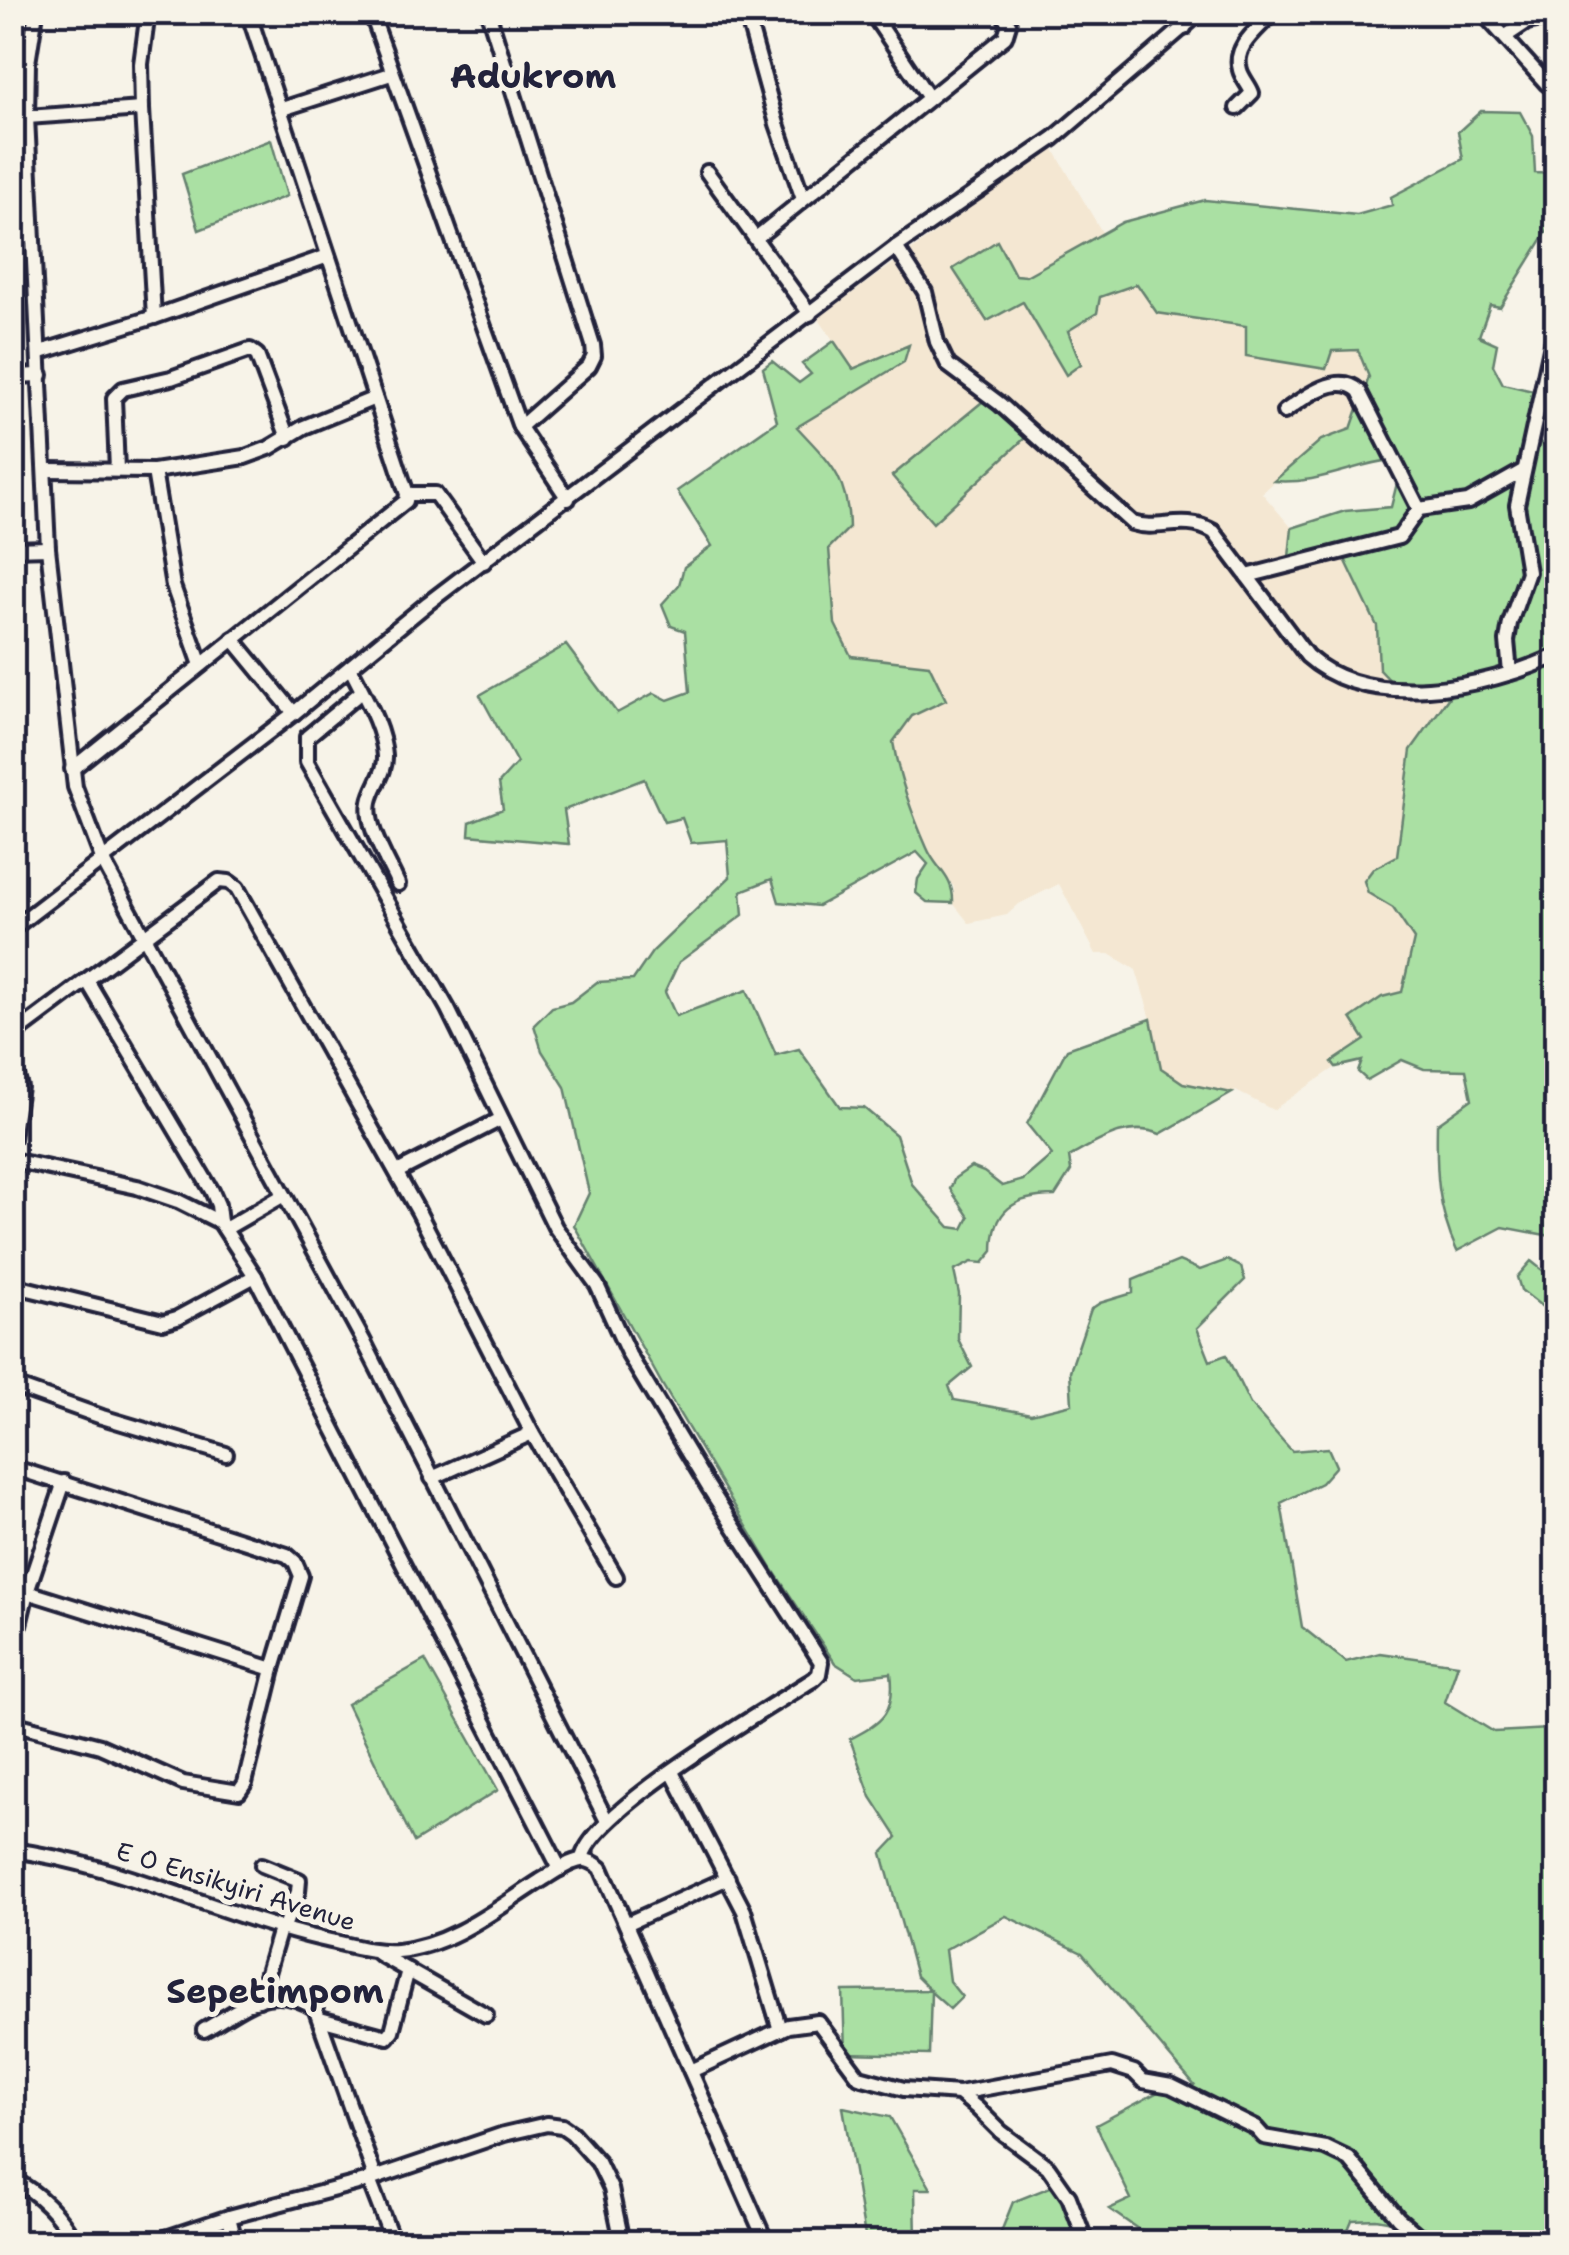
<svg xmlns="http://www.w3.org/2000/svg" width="1569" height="2255" font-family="'Shantell Sans',sans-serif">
<rect width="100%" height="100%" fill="#f7f3e8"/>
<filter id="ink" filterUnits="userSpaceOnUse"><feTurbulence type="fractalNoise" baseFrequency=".01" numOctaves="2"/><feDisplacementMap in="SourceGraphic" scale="20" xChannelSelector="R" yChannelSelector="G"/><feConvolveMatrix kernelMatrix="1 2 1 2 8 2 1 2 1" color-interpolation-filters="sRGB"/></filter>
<g filter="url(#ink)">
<polygon fill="#f4e7d2" points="1053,148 1103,234 1026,276 1015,275 1023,301 1036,320 1067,331 1097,313 1100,297 1137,284 1157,313 1247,326 1246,355 1326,369 1331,351 1358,349 1369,377 1351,429 1321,440 1262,493 1292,528 1290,556 1344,557 1377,626 1380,670 1450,696 1412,750 1397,857 1373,869 1368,893 1393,908 1414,939 1402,992 1382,997 1352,1018 1365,1040 1332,1062 1336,1067 1273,1110 1236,1091 1232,1093 1183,1083 1161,1068 1151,1019 1136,970 1110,954 1096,954 1059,884 1019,904 1007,915 969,923 953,903 954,887 928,852 897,767 893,742 912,716 946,699 929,665 851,656 835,624 829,548 849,528 796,427 904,362 907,346 853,369 818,318"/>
<g fill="#aae0a3" stroke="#66816f" stroke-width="2.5">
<path d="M1481,111L1520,112L1533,136L1535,173L1556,174V217L1500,307L1490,305L1479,336L1497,344L1493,365L1503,384L1537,392L1528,430L1556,458V1237L1503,1227L1457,1251C1437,1208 1436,1171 1437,1124L1472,1099L1466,1070L1424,1069L1402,1060L1367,1080L1358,1072L1362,1061L1336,1067L1332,1062L1365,1040L1351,1018L1382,997L1402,992L1414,939L1393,908L1368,893L1364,881L1373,869L1397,856L1411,750L1449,697L1403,694L1379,669L1377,626L1344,557H1289L1292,528L1345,511L1391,507L1403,459C1357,461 1322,485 1274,481L1321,440L1351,429L1369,377L1358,350L1332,351L1326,369L1246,356V326L1157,313L1137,284L1100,297L1097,313L1068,331L1081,364L1066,375L1023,302L987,321L953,269L997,241L1015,275L1026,276L1123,222L1205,200L1357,215L1392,205L1391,197L1463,159L1458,132Z"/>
<polygon points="271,140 287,196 199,230 182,174"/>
<path d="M834,341L853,369L909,345L904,362L797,427C830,463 848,476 849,528L829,548L835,624L851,656L929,665L946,700L912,716L893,742C899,778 912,814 927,848C936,870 954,876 953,903L927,902L916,893L918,879L928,864L917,852L818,906L779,902L772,879L741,891L743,915L679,962L665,992L676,1016L747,990L776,1055L799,1049L840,1107L864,1108L896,1135L912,1184L950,1227L963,1229L969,1217L950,1189L955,1178L971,1167L984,1172L1002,1186L1023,1180L1052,1155L1027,1124L1067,1049L1151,1019L1161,1068L1183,1083L1232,1093L1160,1134C1127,1121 1099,1141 1069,1157L1071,1171L1055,1196C1014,1196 993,1210 993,1251L983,1263L972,1262L954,1271L959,1294L958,1339L972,1367L949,1386L954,1400L1031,1414L1072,1404L1070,1371L1091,1309L1100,1303L1133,1293V1280L1179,1261L1200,1270L1227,1260L1241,1267L1245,1280L1197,1328L1210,1361L1226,1355L1250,1404L1292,1451L1328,1448L1336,1466L1321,1483L1281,1503L1302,1627L1346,1662L1380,1653L1458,1664L1445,1702L1494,1732L1549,1729L1556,1724V2242H1445L1426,2228L1376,2219L1352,2220L1343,2242H1178L1168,2236L1138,2229L1109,2209L1131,2199L1096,2125L1160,2091L1194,2085L1082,1953L1006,1916L945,1950L949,1981L962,1997L950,2009L931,1992L929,2055L845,2053L843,1991L930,1990L916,1976L882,1853L897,1837L871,1797L850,1739C883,1722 896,1712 891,1673L857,1677L835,1663L771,1567L663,1386L574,1225L589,1193L565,1087L542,1051L534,1025L552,1007L571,1002L597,982L633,980L652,952L730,877L727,840L691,843L682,818L664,822L644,779L564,810L569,844L469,835L470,822L503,809L499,783L517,763L480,695L566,645L617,713L654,693L668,700L690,692L685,631L671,626L662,604L679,585L684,567L712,546L677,491L777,421L763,368L772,361L799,383L811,374L802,364Z"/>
<polygon points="987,398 1026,437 933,523 892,476"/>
<polygon points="1531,1261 1556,1281 1556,1322 1554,1316 1521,1290 1517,1277"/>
<polygon points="425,1660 498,1790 414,1842 347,1704"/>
<polygon points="843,2107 890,2117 931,2189 915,2189 916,2242 866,2242"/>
<polygon points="1055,2185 1079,2242 997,2242 1013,2202"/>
</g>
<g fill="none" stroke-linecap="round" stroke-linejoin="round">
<g stroke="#22223b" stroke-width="20">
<g id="minor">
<polyline points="36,12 28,63 27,117 48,548 75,787 103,861 363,1340 607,1821"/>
<polyline points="148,12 141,64 142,109 154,317"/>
<polyline points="371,12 520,427 568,499"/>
<polyline points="488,12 593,345 594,356 589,366 520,427"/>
<polyline points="746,12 777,124 803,199"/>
<polyline points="871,12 929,98"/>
<polyline points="1170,12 1184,28"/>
<polyline points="1482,12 1547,84"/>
<polyline points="1506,36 1527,22 1556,16"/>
<path d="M1237,108L1252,93C1249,85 1242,78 1240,70C1232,46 1260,28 1273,12"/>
<polyline points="282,109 391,74"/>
<polyline points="27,117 142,109"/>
<polyline points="707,172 810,314"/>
<polyline points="756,238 1005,37 1009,24 1002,12"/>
<path d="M896,247L925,292L937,342L948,365L1000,404L1132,523C1160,532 1183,514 1214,532L1307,656C1370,712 1485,688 1556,656"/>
<polyline points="41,352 154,317 328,256"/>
<polyline points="12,376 41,375"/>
<path d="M1284,412C1303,398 1338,371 1359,391L1419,509"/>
<polyline points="46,470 154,471 245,457 269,448 304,427 375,398"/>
<polyline points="117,470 114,398 123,389 171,378 250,350 257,355 288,438"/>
<polyline points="154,471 173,586 201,665"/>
<polyline points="407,494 435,494 484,562"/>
<polyline points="12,549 48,548"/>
<polyline points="1247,576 1399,537 1419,509 1468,502 1523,471"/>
<polyline points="233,639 294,713"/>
<path d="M350,667C363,694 383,726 385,756C386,773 373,786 370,802C365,826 388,861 398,884"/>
<polyline points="1510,673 1507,641 1510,623 1528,572 1517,505 1556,325"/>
<path d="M361,692L307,737V762L448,1009L555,1227L597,1285L629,1355L709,1488L821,1662L819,1674L814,1679C767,1709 591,1811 582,1859"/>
<polyline points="72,769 406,501 407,494 248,12"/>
<polyline points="12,929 294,713 428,603 896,247 1054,138 1201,12"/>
<polyline points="88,982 212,1191 218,1205 220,1222"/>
<polyline points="12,1036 219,881 229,882 237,888 418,1211 532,1433 616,1577"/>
<polyline points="12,1059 20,1087 12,1139"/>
<polyline points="12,1160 137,1187 178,1201 220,1222 255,1276 560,1869"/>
<polyline points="397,1172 501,1119"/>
<polyline points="225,1229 284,1195"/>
<polyline points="12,1285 163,1322 177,1318 255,1276"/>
<polyline points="12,1385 102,1417 226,1454"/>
<polyline points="12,1467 287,1555 295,1562 301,1576 273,1669 245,1783 239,1792 183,1783 100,1746 12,1723"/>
<polyline points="432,1478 532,1433"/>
<polyline points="27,1592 273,1669"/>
<polyline points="12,1654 27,1592 64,1482"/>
<polyline points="672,1772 744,1911 780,2030"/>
<path d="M12,1850C120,1864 217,1914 322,1939C346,1944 372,1953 397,1951C451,1946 496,1909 540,1881C552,1874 567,1862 581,1860C589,1859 596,1864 601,1868L766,2242"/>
<polyline points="262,1865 299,1880 298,1892 283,1929"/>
<polyline points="626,1924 728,1878"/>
<polyline points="379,1954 486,2015"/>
<polyline points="259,2000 280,1929"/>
<polyline points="320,2019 387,2037 392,2031 408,1970"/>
<path d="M204,2030C244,2008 270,1979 315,2008L375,2177"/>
<polyline points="691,2071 788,2026 818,2022 859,2077 904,2089 959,2093 977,2108 1001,2132 1048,2167 1069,2197 1086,2242"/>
<polyline points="959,2093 1112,2065 1134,2072 1143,2081 1171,2086 1256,2128 1264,2137 1326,2148 1349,2159 1398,2218 1426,2242"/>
<path d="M12,2179C39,2193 61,2216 75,2242"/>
<polyline points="369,2180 393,2242"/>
<polyline points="229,2217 235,2242"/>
<polyline points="154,2242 229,2217 369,2180 504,2134 547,2124 562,2126 572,2133 598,2162 611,2189 622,2242"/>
<polyline points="605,2242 621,2238"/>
</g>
</g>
<use href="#minor" stroke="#f7f3e8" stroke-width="12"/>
</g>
</g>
<g text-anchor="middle" stroke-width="10" stroke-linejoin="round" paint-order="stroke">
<g font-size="25" fill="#22223b" stroke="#f7f3e8">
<text transform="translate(236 1886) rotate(17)" y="9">E O Ensikyiri Avenue</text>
</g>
<g font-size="35" font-weight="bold" fill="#22223b" stroke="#f7f3e8">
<text x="533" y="88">Adukrom</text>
<text x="275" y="2003">Sepetimpom</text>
</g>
</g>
<rect width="1569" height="2255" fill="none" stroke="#f7f3e8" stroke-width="50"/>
<rect x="25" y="25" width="1519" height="2205" fill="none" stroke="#22223b" stroke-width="4" filter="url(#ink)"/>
</svg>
